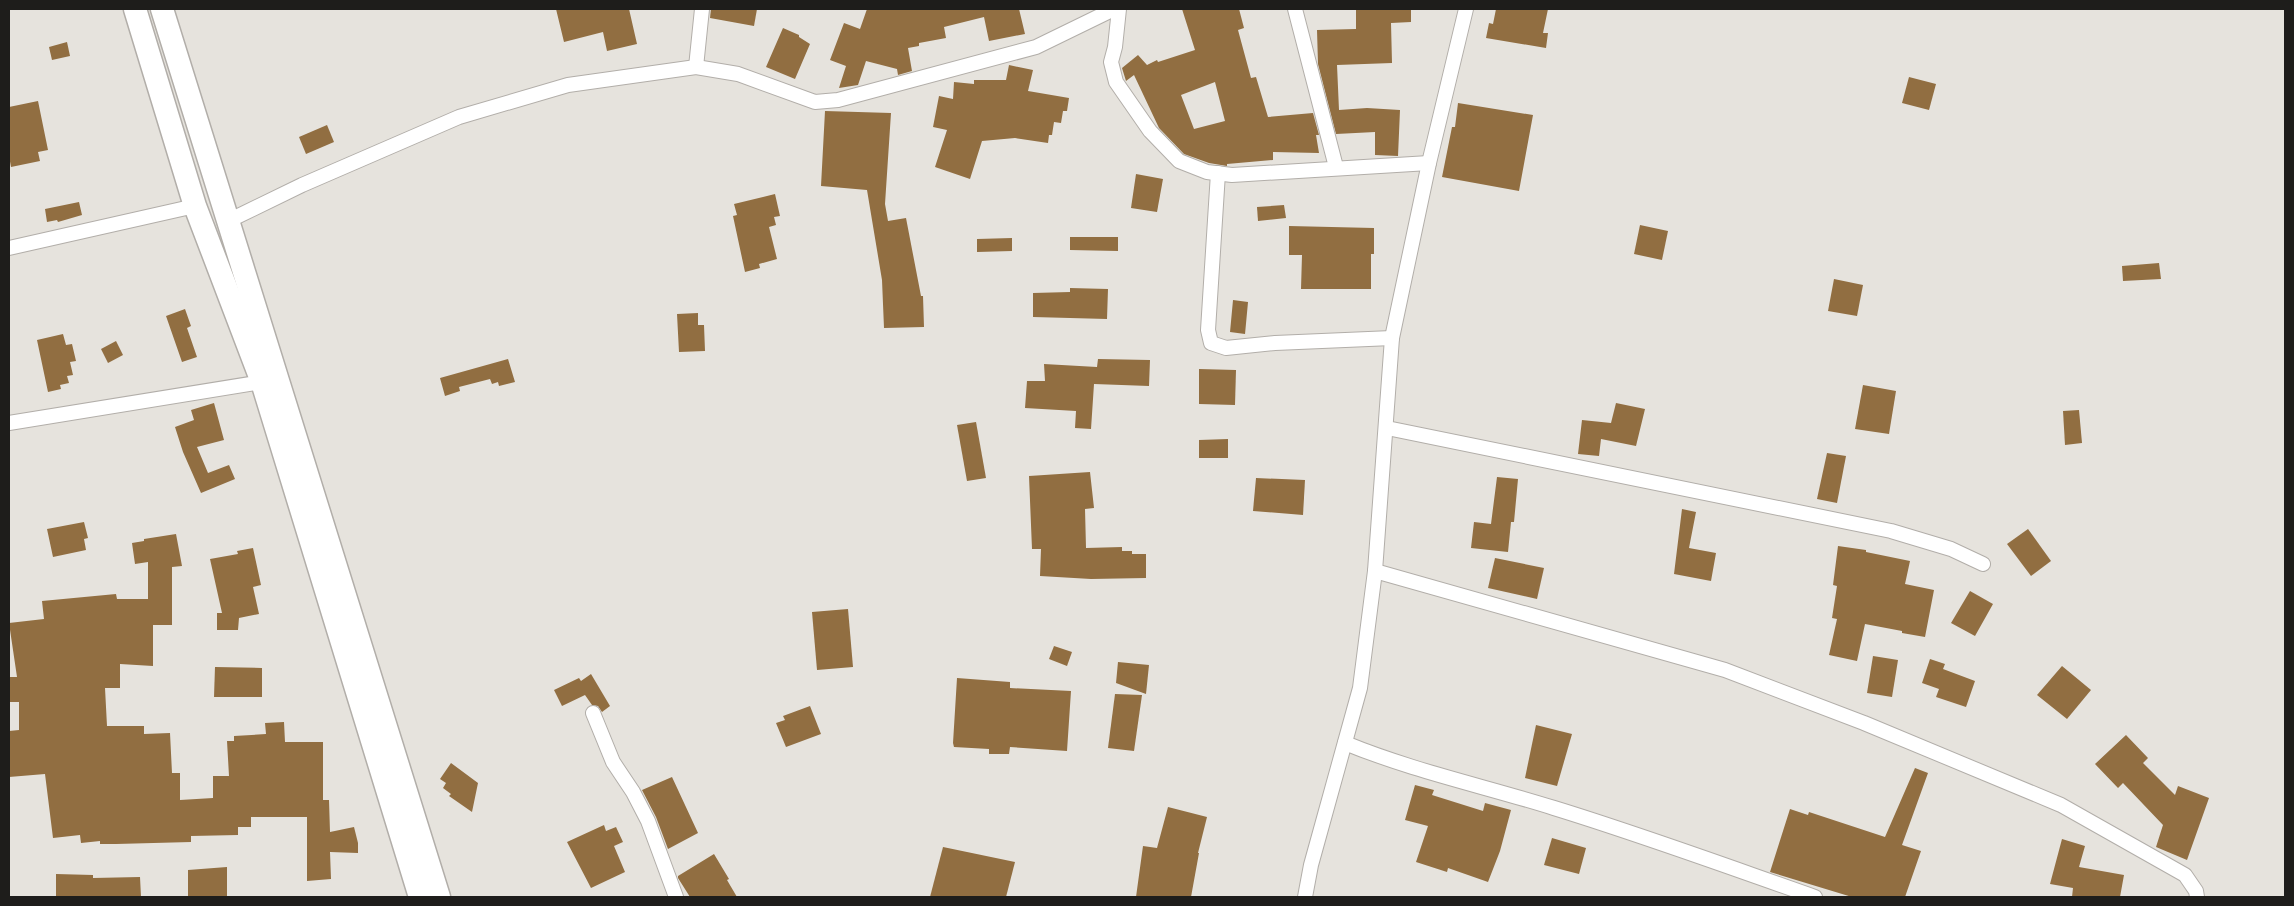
<svg xmlns="http://www.w3.org/2000/svg" width="2294" height="906" font-family="Cabin,sans-serif">
<rect width="100%" height="100%" fill="#e6e3dd"/>
<g fill="#916e41" fill-rule="evenodd">
<polygon points="556,9 629,9 637,44 607,51 603,32 564,42"/>
<polygon points="711,9 757,9 754,26 710,18"/>
<polygon points="867,9 1019,9 1025,34 989,41 984,17 944,27 946,38 919,43 919,46 908,48 912,71 898,75 897,69 866,61 858,85 839,88 846,66 830,60 844,23 860,29"/>
<path d="M1182,9H1239L1244,28L1238,30L1251,78L1256,77L1268,117L1313,113L1319,135H1316L1319,153L1273,152V160L1227,164V166L1209,163L1184,154L1159,128L1134,75L1126,81L1122,68L1138,55L1147,65L1157,60L1158,62L1195,50ZM1215,82L1225,121L1194,129L1181,95Z"/>
<polygon points="1356,9 1411,9 1411,22 1391,23 1392,63 1337,65 1339,110 1367,108 1400,110 1398,156 1375,155 1375,132 1336,134 1318,64 1317,30 1356,29"/>
<polygon points="1496,9 1548,9 1543,33 1548,33 1546,48 1486,38 1489,23 1493,24"/>
<polygon points="783,28 799,35 799,37 810,44 795,79 766,67"/>
<polygon points="67,42 70,56 52,60 49,47"/>
<polygon points="1009,65 1033,70 1028,91 1069,98 1067,111 1063,111 1061,123 1054,122 1052,135 1049,135 1048,143 1015,138 982,141 970,179 935,167 947,130 933,127 939,96 953,99 954,82 974,84 974,80 1006,80"/>
<polygon points="1909,77 1936,84 1929,110 1902,103"/>
<polygon points="38,101 48,150 38,152 40,161 11,167 9,156 9,107"/>
<polygon points="1458,103 1533,115 1519,191 1442,177 1452,127 1455,127"/>
<polygon points="825,111 891,113 885,204 888,221 906,218 921,296 923,296 924,327 884,328 882,280 867,190 821,186"/>
<polygon points="327,125 334,142 306,154 299,137"/>
<polygon points="1136,174 1163,179 1157,212 1131,208"/>
<polygon points="775,194 780,216 774,217 776,225 769,227 777,259 759,264 760,268 745,272 733,216 737,215 734,204"/>
<polygon points="79,202 82,215 58,222 57,220 47,222 45,209"/>
<polygon points="1284,205 1286,218 1258,221 1257,207"/>
<polygon points="1640,225 1668,231 1662,260 1634,254"/>
<polygon points="1289,226 1374,228 1374,254 1371,254 1371,289 1301,289 1302,255 1289,255"/>
<polygon points="1070,237 1118,237 1118,251 1070,250"/>
<polygon points="1012,238 1012,251 977,252 977,239"/>
<polygon points="2159,263 2161,279 2123,281 2122,266"/>
<polygon points="1834,279 1863,285 1857,316 1828,311"/>
<polygon points="1070,288 1108,289 1107,319 1033,317 1033,293 1070,292"/>
<polygon points="1233,300 1248,302 1245,334 1230,332"/>
<polygon points="185,309 191,326 187,328 197,357 182,362 166,316"/>
<polygon points="698,313 698,325 704,325 705,351 679,352 677,314"/>
<polygon points="63,334 66,345 72,344 76,361 70,362 73,375 67,376 69,383 60,385 61,389 48,392 37,340"/>
<polygon points="116,341 123,355 108,363 101,349"/>
<polygon points="508,359 515,382 499,386 498,382 492,384 490,379 459,387 460,391 445,396 440,378"/>
<polygon points="1098,359 1150,360 1149,386 1094,384 1091,429 1075,428 1076,411 1025,408 1027,381 1045,381 1044,364 1097,367"/>
<polygon points="1199,369 1236,370 1235,405 1199,404"/>
<polygon points="1863,385 1896,391 1889,434 1855,429"/>
<polygon points="214,403 224,440 197,447 208,473 229,465 235,479 201,493 183,452 175,427 194,420 191,410"/>
<polygon points="1616,403 1645,409 1636,446 1601,439 1599,456 1578,454 1582,420 1611,423"/>
<polygon points="2079,410 2082,443 2065,445 2063,411"/>
<polygon points="976,422 986,478 967,481 957,425"/>
<polygon points="1228,439 1228,458 1199,458 1199,440"/>
<polygon points="1827,453 1846,456 1837,503 1817,499"/>
<polygon points="1090,472 1094,508 1085,509 1086,548 1122,547 1122,551 1132,551 1132,554 1146,554 1146,578 1091,579 1040,576 1041,549 1032,549 1029,476"/>
<polygon points="1497,477 1518,479 1514,522 1511,522 1508,552 1471,548 1474,522 1491,524"/>
<polygon points="1256,478 1305,480 1303,515 1253,511"/>
<polygon points="1682,509 1696,512 1689,548 1716,553 1711,581 1674,574"/>
<polygon points="84,522 88,538 84,539 86,550 53,557 47,529"/>
<polygon points="2028,529 2051,561 2031,576 2007,544"/>
<polygon points="176,534 182,566 172,567 172,625 153,625 153,666 120,664 120,688 105,688 107,726 144,726 144,734 170,733 172,773 180,773 180,800 213,798 213,776 229,776 227,741 234,741 234,736 266,734 265,723 284,722 285,742 323,742 323,800 329,800 330,832 354,827 358,843 358,853 330,852 331,879 307,881 307,817 251,817 251,827 238,827 238,835 191,836 191,842 116,844 100,844 100,841 81,843 80,835 53,838 45,774 9,777 9,731 19,730 19,702 9,702 9,677 17,677 9,623 44,619 42,601 116,594 117,599 148,599 148,562 135,564 132,543 144,541 144,539"/>
<polygon points="1838,546 1866,550 1866,552 1910,561 1905,584 1934,590 1925,637 1902,633 1902,631 1865,624 1857,661 1829,655 1837,619 1832,618 1837,586 1833,585"/>
<polygon points="253,548 261,585 253,587 259,614 239,618 238,630 217,630 217,613 222,613 210,559 238,554 237,551"/>
<polygon points="1495,558 1544,568 1537,599 1488,588"/>
<polygon points="1970,591 1993,604 1975,636 1951,623"/>
<polygon points="848,609 853,667 817,670 812,612"/>
<polygon points="1054,646 1072,652 1067,666 1049,659"/>
<polygon points="1873,656 1898,660 1892,697 1867,693"/>
<polygon points="1930,659 1945,664 1943,669 1975,681 1966,707 1936,697 1939,689 1922,683"/>
<polygon points="1118,662 1149,665 1146,694 1116,683"/>
<polygon points="2062,666 2091,690 2067,719 2037,695"/>
<polygon points="215,667 262,668 262,697 214,697"/>
<polygon points="591,674 610,706 602,712 598,706 592,705 585,695 562,706 554,690 579,678 581,681"/>
<polygon points="957,678 1010,682 1010,688 1071,691 1067,751 1010,747 1009,754 989,754 989,749 954,747 953,743"/>
<polygon points="1115,694 1142,695 1134,751 1108,748"/>
<polygon points="810,706 821,734 786,747 776,723 785,720 783,716"/>
<polygon points="1536,725 1572,734 1557,786 1525,778"/>
<polygon points="2126,735 2148,758 2143,763 2175,795 2178,786 2209,798 2187,860 2156,847 2163,825 2123,783 2118,788 2095,764"/>
<polygon points="451,763 478,783 472,812 449,796 451,794 443,788 446,783 440,779"/>
<polygon points="1915,768 1928,773 1902,845 1921,851 1905,897 1852,897 1770,872 1790,809 1808,815 1809,812 1885,837"/>
<polygon points="672,777 698,833 668,849 656,817 642,790"/>
<polygon points="1415,785 1434,790 1432,795 1483,811 1485,803 1511,810 1500,851 1488,882 1448,868 1447,872 1416,862 1428,826 1405,820"/>
<polygon points="1168,807 1207,817 1198,853 1199,853 1191,897 1136,897 1143,846 1157,848"/>
<polygon points="604,825 606,831 616,827 623,842 614,846 625,872 591,888 567,842"/>
<polygon points="1552,838 1586,848 1579,874 1544,865"/>
<polygon points="2062,839 2085,846 2079,867 2124,875 2120,897 2072,897 2073,888 2050,884"/>
<polygon points="943,847 1015,862 1006,897 930,897"/>
<polygon points="714,854 729,879 727,880 737,897 690,897 678,878 678,876"/>
<polygon points="227,867 227,897 188,897 188,870"/>
<polygon points="56,874 93,875 93,878 140,877 141,897 56,897"/>
</g>
<g fill="none" stroke-linecap="round" stroke-linejoin="round">
<g stroke="#b2aea9" stroke-width="16">
<g id="street">
<polyline points="1119,9 1115,47 1111,62 1116,82 1150,131 1179,161 1207,172 1232,175 1429,163"/>
<polyline points="1295,9 1336,167"/>
<polyline points="696,67 702,9"/>
<polyline points="1218,173 1208,330 1211,343 1226,348 1275,343 1392,338"/>
<polyline points="228,221 302,185 459,117 568,85 696,67 738,74 815,102 838,100 1036,47 1114,9"/>
<polyline points="9,248 195,206"/>
<polyline points="9,423 262,382"/>
<polyline points="1387,428 1891,531 1951,549 1983,564"/>
<polyline points="1375,571 1725,670 1864,723 2061,805 2185,875 2196,891 2197,897"/>
<polyline points="593,713 613,762 633,792 648,821 676,897"/>
<path d="M1345,743C1413,771 1484,786 1554,808C1642,835 1729,867 1815,897"/>
<polyline points="1305,897 1311,865 1360,688 1375,571 1392,338 1429,163 1466,9"/>
</g>
</g>
<g stroke="#b2aea9" stroke-width="25">
<g id="primary">
<polyline points="135,9 195,206 262,382 420,897"/>
<polyline points="162,9 439,897"/>
</g>
</g>
<use href="#street" stroke="#fff" stroke-width="14"/>
<use href="#primary" stroke="#fff" stroke-width="22"/>
</g>
<rect width="2294" height="906" fill="none" stroke="#1e1d1b" stroke-width="20"/>
</svg>
